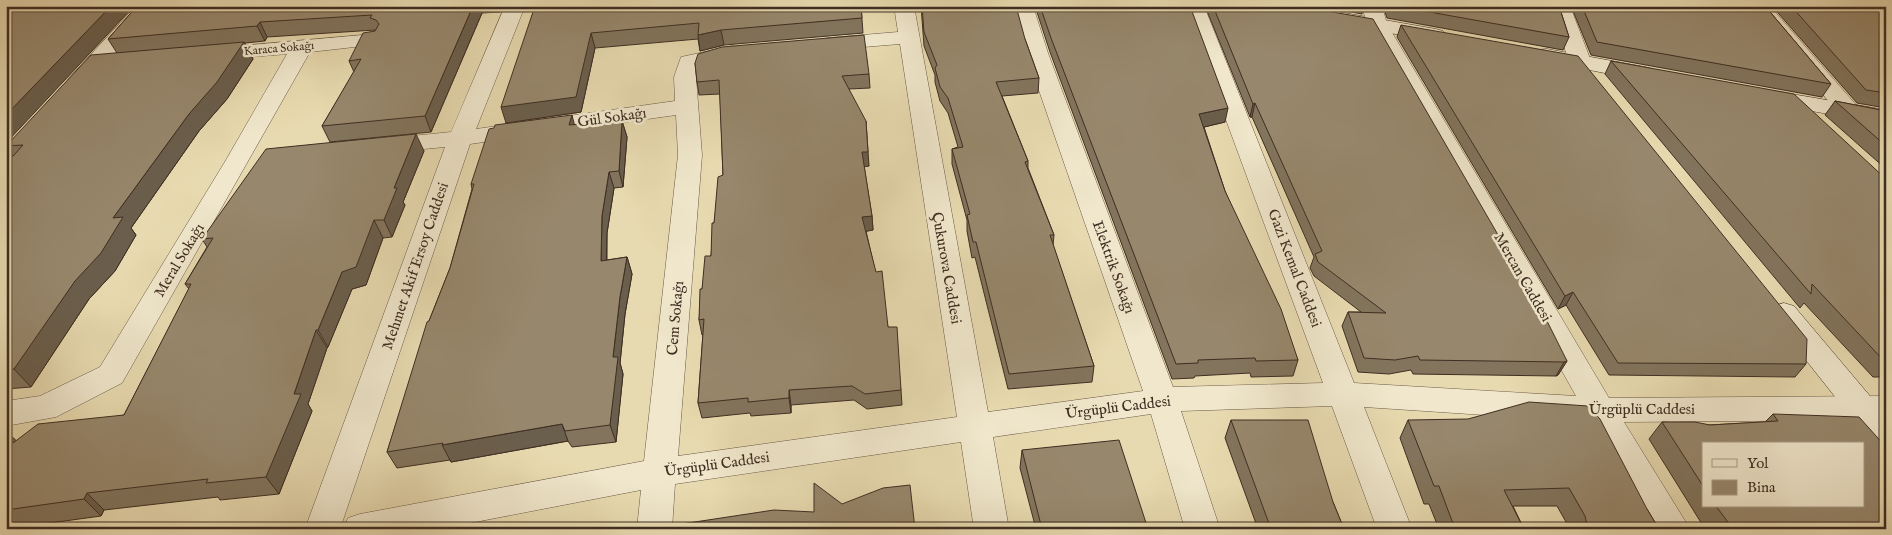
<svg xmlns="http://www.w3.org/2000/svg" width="1892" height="535" font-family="'IM FELL English',serif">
<rect width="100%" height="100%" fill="#e8dab0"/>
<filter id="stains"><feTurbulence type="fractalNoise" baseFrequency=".004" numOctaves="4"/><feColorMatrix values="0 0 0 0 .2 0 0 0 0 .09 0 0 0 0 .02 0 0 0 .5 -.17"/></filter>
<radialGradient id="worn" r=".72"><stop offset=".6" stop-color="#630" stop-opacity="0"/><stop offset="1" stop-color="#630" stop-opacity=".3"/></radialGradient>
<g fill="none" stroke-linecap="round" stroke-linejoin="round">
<g stroke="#695946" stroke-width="1">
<g id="street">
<polygon points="136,6 157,6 85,88 77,90 69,88 66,83 69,78"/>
<polygon points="505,6 525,6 476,129 675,101 674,77 681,57 732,46 740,47 743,52 740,57 699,66 696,77 702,155 678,456 957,417 900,44 827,50 820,48 816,44 820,40 827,38 898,32 894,6 914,6 988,412 1143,391 1026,53 1013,6 1033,6 1048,53 1173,387 1323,383 1184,6 1204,6 1354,383 1576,396 1367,24 1362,6 1382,6 1387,24 1609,398 1886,396 1886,420 1624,422 1690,529 1654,529 1591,422 1364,407 1412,529 1377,529 1332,406 1181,411 1220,529 1185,529 1151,414 993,437 1009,529 974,529 961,442 675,484 672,529 637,529 641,490 439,529 343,529 348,518 360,514 644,461 678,155 676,115 470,144 340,529 305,529 445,147 382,153 374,151 370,146 374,141 382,139 451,132"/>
<polygon points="1550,6 1570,6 1591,61 1588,66 1580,67 1572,66 1569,61"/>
<polygon points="1749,6 1770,6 1857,106 1861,111 1857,116 1849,118 1841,116"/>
<polygon points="374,34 381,36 384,40 381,44 310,52 122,383 56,417 6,426 6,401 40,396 100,367 226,160 287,54 213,60 205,59 202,54 205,49"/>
<polygon points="37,121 45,123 49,128 15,166 6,168 6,146 29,123"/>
</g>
</g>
<g stroke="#3f2e22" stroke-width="1">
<g id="secondary">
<polygon points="1257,6 1304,6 1436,29 1443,31 1446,35 1443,39 1436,41 1267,12 1260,10"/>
<polygon points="1547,49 1645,67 1653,69 1656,74 1653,79 1645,81 1539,60 1536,55 1539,50"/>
<polygon points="1768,90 1886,110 1886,124 1760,102 1757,97 1760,92"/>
<polygon points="1784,303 1794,306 1886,415 1886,451 1875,447 1774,320 1770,313 1774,306"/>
</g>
</g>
<use href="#street" fill="#f0e7cc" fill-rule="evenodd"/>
<use href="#secondary" fill="#f0e7cc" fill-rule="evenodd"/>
</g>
<g fill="#82745d" stroke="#3f2e22" fill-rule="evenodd">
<polygon points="137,6 504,6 500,12 482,13 431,132 330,142 322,126 354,72 349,61 375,30 267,37 265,41 245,43 253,59 227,99 199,131 131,228 136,235 115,271 89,299 31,387 6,389 6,164 13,156 6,146 117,53 108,39"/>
<polygon points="524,6 861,6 863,33 724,45 700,51 698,39 595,48 581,112 506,123 534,9 525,10"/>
<polygon points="921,6 1025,39 1039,78 1038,93 1002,96 1028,161 1028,168 1054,235 1053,245 1094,366 1092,382 1008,389 975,257 972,258 967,231 967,220 952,164 952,149 958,147 948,113 940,101 935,82 935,75 924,46"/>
<polygon points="1035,6 1190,6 1225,122 1204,127 1225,191 1298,360 1293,376 1251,377 1250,373 1195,376 1194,378 1172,379 1050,52"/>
<polygon points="1205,6 1298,6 1567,361 1558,375 1556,376 1413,374 1411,370 1389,374 1358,372 1342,326 1348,312 1361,312 1314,276 1310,268 1314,257 1252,117 1250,117"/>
<polygon points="1319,6 1364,6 1362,14"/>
<polygon points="1383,6 1559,6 1569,37 1563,50 1387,18"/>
<polygon points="1571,6 1765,6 1831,84 1822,97 1591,55"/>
<polygon points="1772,6 1886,6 1886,108 1857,103"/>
<polygon points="1401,25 1806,364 1795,377 1609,375 1566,305 1558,309 1397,37"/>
<polygon points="1611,61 1886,179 1886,377 1873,377 1804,303 1800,308 1605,74"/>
<polygon points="695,63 869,74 870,88 849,89 869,166 864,166 872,216 873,230 866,231 888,327 901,390 902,405 867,409 854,400 791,405 791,413 751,416 750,413 702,418 698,403 703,334 702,335 699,320 702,289 711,256 714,223 723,175 720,94 699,95 697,82"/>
<polygon points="1835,101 1886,111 1886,169 1825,115"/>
<polygon points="622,121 627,137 623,187 614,188 607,233 607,260 627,257 632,274 625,314 620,363 623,374 616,442 572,447 568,441 451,462 450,460 397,468 387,452 429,321 450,268 472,189 471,184 575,125"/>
<polygon points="424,151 403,202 405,205 392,237 383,238 366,285 352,289 328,347 327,348 308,404 312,411 279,494 220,500 218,497 104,510 101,516 6,529 6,431 16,441 124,415 189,289 185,284 207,247 202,239"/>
<path d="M1773,414L1886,529H1705L1649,439L1662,422L1710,425L1765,422ZM1703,444L1863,506H1703Z"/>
<polygon points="1231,420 1333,502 1344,529 1258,529 1225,438"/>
<polygon points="1408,420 1647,509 1659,529 1570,529 1557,506 1513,506 1524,529 1439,529 1429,504 1424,504 1400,438"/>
<polygon points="1022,450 1148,529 1036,529 1020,468"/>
</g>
<g fill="#6a5e4c" stroke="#3f2e22">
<polygon points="111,6 134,6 6,143 6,115"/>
<polygon points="473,6 479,6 482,13 431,132 425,116"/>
<polygon points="499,6 504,6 500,12"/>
<polygon points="260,22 267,37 265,41 257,26"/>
<polygon points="721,30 724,45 700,51 698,35"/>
<polygon points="591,33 595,48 581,112 506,123 501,107"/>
<polygon points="244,42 253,59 227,99 199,131 131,228 136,235 115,271 89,299 31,387 14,369 113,218 189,114"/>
<polygon points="1255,103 1252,117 1250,117 1253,104"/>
<polygon points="1228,108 1225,122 1196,129 1199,114"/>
<polygon points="572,115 576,131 569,125"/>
<polygon points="622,121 627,137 623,187 619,171"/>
<polygon points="866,121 869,166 863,167 862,152"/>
<polygon points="416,134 424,151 403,202 405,205 392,237 384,220 394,188"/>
<polygon points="609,172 614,188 607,233 606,278 601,261 602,216"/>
<polygon points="872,216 873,230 863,232 862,217"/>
<polygon points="374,220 383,238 366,285 352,289 328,347 318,330 342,272"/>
<polygon points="627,257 632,274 625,314 620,363 623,374 616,442 610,425 613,357 620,297"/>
<polygon points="1573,292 1566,305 1558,309 1565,296"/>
<polygon points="316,330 327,348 308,404 312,411 279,494 266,477"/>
<polygon points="1567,361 1558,375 1556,376 1564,362"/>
<polygon points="789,390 791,405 791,413 789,398"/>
<polygon points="562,424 568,441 451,462 442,445"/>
<polygon points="6,431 22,446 13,443"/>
<polygon points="87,493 104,510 101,516 84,499"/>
</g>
<g fill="#97876c" stroke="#3f2e22">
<polygon points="6,6 111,6 6,115"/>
<polygon points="137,6 473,6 425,116 322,126 361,59 349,61 363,33 375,31 379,24 376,20 370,18 372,15 260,22 257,26 108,39"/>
<polygon points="535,6 861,6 862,18 721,30 698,35 699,23 591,33 576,97 501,107"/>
<polygon points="922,6 1016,6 1025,39 1039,78 996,82 1028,161 1025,162 1054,235 1050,235 1094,366 1009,374 976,242 973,242 967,215 970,214 952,149 963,147 948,98 940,87 935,68 937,65 924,32"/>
<polygon points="1040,6 1190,6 1228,108 1199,114 1225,191 1281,309 1298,360 1256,361 1255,358 1198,360 1198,363 1176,364 1051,38"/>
<polygon points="1213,6 1298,6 1373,19 1541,309 1567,361 1564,362 1420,360 1418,356 1395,360 1364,358 1348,312 1386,313 1318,262 1315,254 1322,251 1255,103 1253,104"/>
<polygon points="1396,6 1559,6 1569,37"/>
<polygon points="1582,6 1765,6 1831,84 1597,42"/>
<polygon points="1791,6 1886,6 1886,93 1866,90"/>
<polygon points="1401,25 1578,56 1807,339 1806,364 1618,363 1573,292 1565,296"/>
<polygon points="864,35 869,74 842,76 866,121 868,152 862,152 872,216 862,217 876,272 882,271 888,327 897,327 901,390 865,394 852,386 789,390 789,398 748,402 748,398 698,403 704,319 699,320 700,289 702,289 705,256 711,256 712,223 714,223 718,177 723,175 719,80 697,82 695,63 698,54 722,47"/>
<polygon points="244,42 217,82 189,114 113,218 123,217 101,253 75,281 14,369 6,370 6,164 23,145 6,146 91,55"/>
<polygon points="1611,61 1794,94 1886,179 1886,193 1880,193 1886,198 1886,363 1812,284 1811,294"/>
<polygon points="1835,101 1886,111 1886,146"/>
<polygon points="572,115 569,125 622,121 619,171 609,172 602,216 601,261 627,257 620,297 613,357 618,357 610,425 565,431 562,424 442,445 443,443 387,452 427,322 429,321 450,268 474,184 471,184 489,129 494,128 495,125"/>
<polygon points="416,134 394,188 397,188 384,220 374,220 356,267 342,272 318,330 316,330 294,394 301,394 266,477 206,483 208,479 87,493 84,499 6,510 6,432 13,443 38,424 124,415 191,284 185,284 213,238 202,239 266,149"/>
<polygon points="1529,402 1588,406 1600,419 1647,509 1659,529 1588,529 1585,516 1569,488 1504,490 1524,529 1455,529 1439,486 1434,486 1408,420 1468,419"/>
<polygon points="1773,414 1859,417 1886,447 1886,529 1733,529 1716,506 1863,506 1863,444 1703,444 1703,486 1662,422 1695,422 1710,425 1778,421"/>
<polygon points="1231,420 1308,420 1333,502 1344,529 1271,529"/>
<polygon points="1119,440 1148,529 1042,529 1022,450"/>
<polygon points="814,483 842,504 883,488 910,485 915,529 655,529 655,528 774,510 814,512"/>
</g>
<g text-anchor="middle" stroke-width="5" stroke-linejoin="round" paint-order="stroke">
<g font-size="12" fill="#3f2e22" stroke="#f0e7cc">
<text transform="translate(279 48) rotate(-5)" y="4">Karaca Sokağı</text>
</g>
<g font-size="15" fill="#3f2e22" stroke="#f0e7cc">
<text transform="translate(612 117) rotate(-8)" y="5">Gül Sokağı</text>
<text transform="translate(179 260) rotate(-59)" y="5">Meral Sokağı</text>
<text transform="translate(415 266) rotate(-71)" y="5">Mehmet Akif Ersoy Caddesi</text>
<text transform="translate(1114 267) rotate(70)" y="5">Elektrik Sokağı</text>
<text transform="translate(947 268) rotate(80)" y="5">Çukurova Caddesi</text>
<text transform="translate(1295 268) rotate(69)" y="5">Gazi Kemal Caddesi</text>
<text transform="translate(1523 277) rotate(60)" y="5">Mercan Caddesi</text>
<text transform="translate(675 318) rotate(-85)" y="5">Cem Sokağı</text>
<text transform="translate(1118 407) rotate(-7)" y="5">Ürgüplü Caddesi</text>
<text x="1642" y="414">Ürgüplü Caddesi</text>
<text transform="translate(717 464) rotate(-8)" y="5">Ürgüplü Caddesi</text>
</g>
</g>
<rect width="1892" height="535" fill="none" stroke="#e8dab0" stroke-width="25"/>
<rect x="8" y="8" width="1877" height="520" fill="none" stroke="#3f2e22" stroke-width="2.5"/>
<rect x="12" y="12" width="1867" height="510" fill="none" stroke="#3f2e22"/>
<rect x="1702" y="442" width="162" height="65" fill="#f0e7cc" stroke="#a99d88"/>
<rect x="1712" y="459" width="25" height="8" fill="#f0e7cc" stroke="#a99d88"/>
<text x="1747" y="468" font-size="15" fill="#3f2e22">Yol</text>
<rect x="1712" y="480" width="25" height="15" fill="#97876c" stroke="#a99d88"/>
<text x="1747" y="492" font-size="15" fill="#3f2e22">Bina</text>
<rect width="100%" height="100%" filter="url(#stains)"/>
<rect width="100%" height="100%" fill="url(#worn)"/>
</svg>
